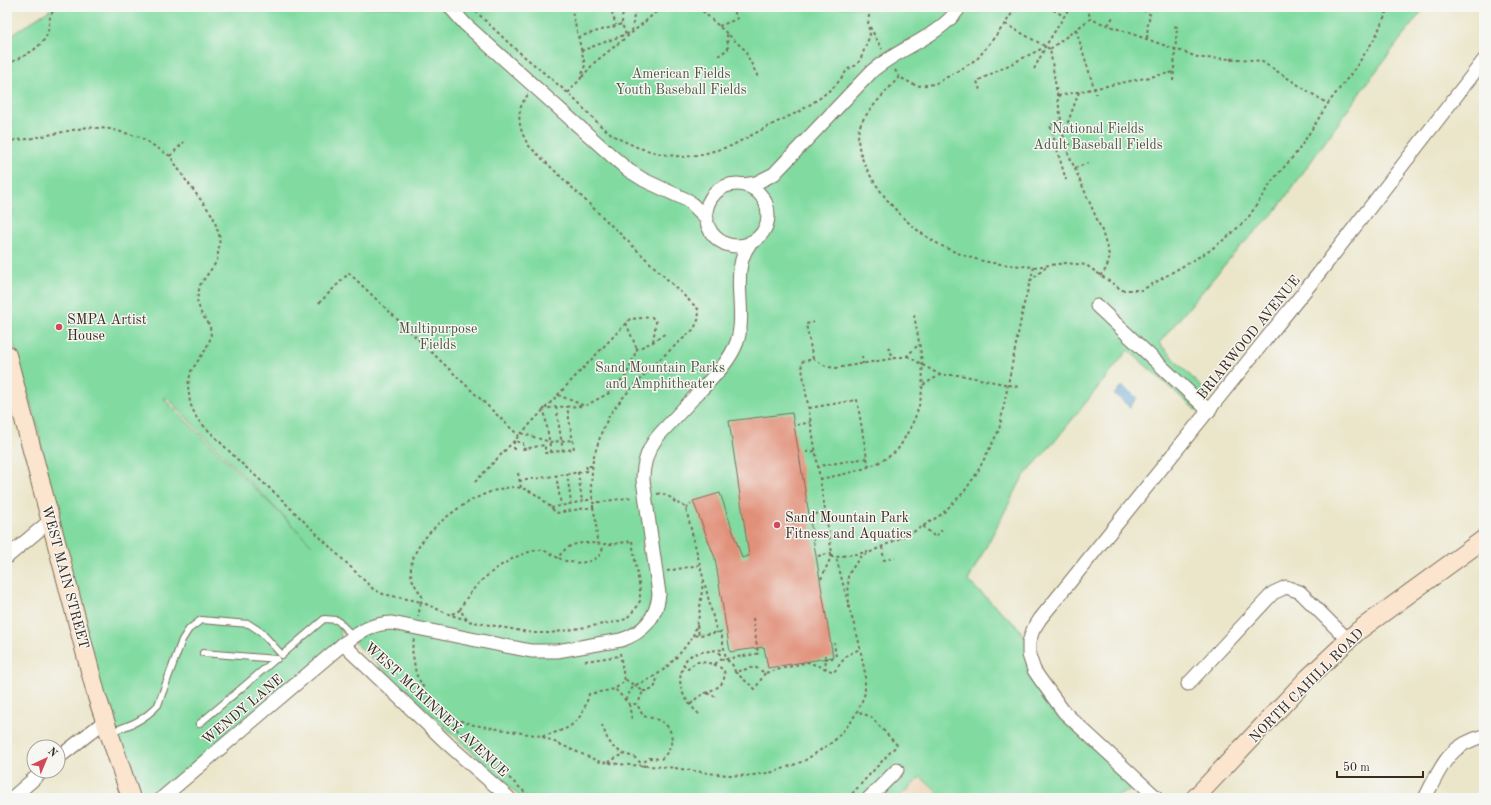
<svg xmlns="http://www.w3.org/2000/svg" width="1491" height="805" font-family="'Old Standard TT',serif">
<rect width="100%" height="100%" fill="#f6f6f2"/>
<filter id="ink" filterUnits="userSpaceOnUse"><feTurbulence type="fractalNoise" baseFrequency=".025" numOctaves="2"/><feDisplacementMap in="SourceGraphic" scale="8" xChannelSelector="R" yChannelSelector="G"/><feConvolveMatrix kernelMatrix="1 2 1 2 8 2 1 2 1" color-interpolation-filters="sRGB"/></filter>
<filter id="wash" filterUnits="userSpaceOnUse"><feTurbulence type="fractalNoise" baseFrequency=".012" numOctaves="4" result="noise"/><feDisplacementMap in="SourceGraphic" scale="16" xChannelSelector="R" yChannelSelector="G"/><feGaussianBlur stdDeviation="0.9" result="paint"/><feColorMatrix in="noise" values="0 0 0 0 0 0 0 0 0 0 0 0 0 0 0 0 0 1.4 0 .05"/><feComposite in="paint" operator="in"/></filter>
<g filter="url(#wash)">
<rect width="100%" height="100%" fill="#ebe6ca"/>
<polygon fill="#efd6bb" points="921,777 943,798 898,798"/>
<path fill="#81dba1" stroke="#5e8260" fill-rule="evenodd" d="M54,7H1425L1364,87L1275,212L1238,249L1159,343L1209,395L1197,411L1128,350L1055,441L1023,477L968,581L1020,629L1055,714L1136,786L1115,798H943L921,777L898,798H521L339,628L343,644L162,798H133L63,566L39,433L7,320V38ZM163,398L168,399L312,545Z"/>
<polygon fill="#5da5d4" stroke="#4c6879" points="1122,386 1137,398 1130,407 1114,394"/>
<g id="blocks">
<polygon fill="#e19079" points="792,413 833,657 768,668 764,647 730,652 715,558 693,501 720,493 742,558 749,556 729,421"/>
</g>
</g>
<g filter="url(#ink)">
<use href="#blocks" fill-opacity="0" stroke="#796c5a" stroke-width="1"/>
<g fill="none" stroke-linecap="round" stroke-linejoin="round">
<g stroke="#796c5a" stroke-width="8">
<g id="lane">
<polyline points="203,653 277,659"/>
<polyline points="199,724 276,659"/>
<path d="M110,732C131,725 143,721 158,705L182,640L189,629L201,620L249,624L261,632L282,655L324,619L337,620L354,637"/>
</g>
</g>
<g stroke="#796c5a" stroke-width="15">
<g id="street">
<polyline points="450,7 465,24 613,157 628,170 644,180 689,201 707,219"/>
<circle cx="737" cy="215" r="31"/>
<path d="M744,185L756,183L774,174L872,71C900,47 938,38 960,7"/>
<polyline points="1097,306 1209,411"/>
<polyline points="7,557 51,520"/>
<polyline points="343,644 449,745 509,798"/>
<polyline points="1188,684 1273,593 1286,587 1300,592 1348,640"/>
<polyline points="58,758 105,721"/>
<polyline points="12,798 43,771"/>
<path d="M162,798L343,644C361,632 369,624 392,623L531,651H557L621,640C643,633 657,617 659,594L643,480C643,464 648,448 659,435C672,421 685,407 698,393C713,377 729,363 737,342C748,309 728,271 751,242"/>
<polyline points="869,798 897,770"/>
<polyline points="1157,798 1064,712 1040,679 1034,670 1029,655 1029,642 1033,630 1040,619 1316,277 1484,60"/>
<path d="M1425,798C1441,767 1448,745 1484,736"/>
</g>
</g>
<g stroke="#796c5a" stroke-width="20">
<g id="secondary">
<polyline points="7,355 97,697 131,798"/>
<polyline points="1195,798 1308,678 1358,631 1484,539"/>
</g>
</g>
<g stroke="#796c5a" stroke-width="2" stroke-dasharray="3 3" stroke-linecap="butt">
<polyline points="350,7 358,8 358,7"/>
<polyline points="471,7 513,47 568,93"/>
<polyline points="571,7 585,65 581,78 568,93 601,126 617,138 639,148 661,154 684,157 703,154 731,146 767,127 800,111 820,98 836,85 848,69 857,65 861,58 870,35 868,24 870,7"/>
<polyline points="610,7 616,25"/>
<polyline points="621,7 623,9 627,7"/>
<polyline points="698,7 744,49 759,79"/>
<polyline points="1048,7 1064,16"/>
<polyline points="1078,7 1080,10 1088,7 1090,19"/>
<polyline points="1138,7 1151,15 1148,21 1147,40"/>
<polyline points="622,23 623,9"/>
<polyline points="1005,24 1050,49"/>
<polyline points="1108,25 1113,17"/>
<polyline points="719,26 737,19 733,7"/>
<polyline points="870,27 882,49"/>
<polyline points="1076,30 1096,94"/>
<polyline points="632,31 635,7"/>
<polyline points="578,37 622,24 626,35"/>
<polyline points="581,51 629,33"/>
<polyline points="718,56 728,49 727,34"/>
<polyline points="1231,58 1232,62"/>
<path d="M7,64C22,57 44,48 48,31C50,19 48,18 56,7"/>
<polyline points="1034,69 1045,48"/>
<polyline points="895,70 899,77"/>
<polyline points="582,77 595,62 634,31 662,7"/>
<polyline points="1173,81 1177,27 1173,26"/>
<polyline points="980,90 977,81 1045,47 1070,7"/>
<path d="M528,95C514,110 519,131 529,146L698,309L699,318L694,329L659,360L625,395L610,414L602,431L593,459L591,484L593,503L633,497"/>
<polyline points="1058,96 1174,72"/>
<polyline points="1060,121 1050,125 1066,180"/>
<polyline points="1061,123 1068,122 1079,92"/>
<polyline points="7,141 28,139 88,127 110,129 140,137 170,156 185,179 213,216 220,238 217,261 200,285 197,300 201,313 210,326 211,337 206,349 191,371 188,385 190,403 197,419 240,462 276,494 373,589 383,594 421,602 418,617"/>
<polyline points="1057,149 1071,144"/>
<polyline points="170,156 184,142"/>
<polyline points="1075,168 1088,163 1089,166"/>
<polyline points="1034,267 1066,263 1086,265 1122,290 1142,290 1209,251 1230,235 1248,218 1272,181 1298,151 1329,102 1354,70 1375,38 1387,11 1388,7"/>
<polyline points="1100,276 1106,269 1109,261 1109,255 1102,231 1065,146 1050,49 1090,19 1200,58 1241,59 1261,61 1328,104"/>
<polyline points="1030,281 1046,267"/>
<polyline points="319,303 349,273 519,436"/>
<polyline points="626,323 637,349"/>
<polyline points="888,347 894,359"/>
<polyline points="862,356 863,364"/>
<polyline points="907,356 940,375 960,375 1019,387"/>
<polyline points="813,359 806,324 814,322"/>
<polyline points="923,385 940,375"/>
<polyline points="558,395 585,406 609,393 626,376 637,349 653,342 666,333"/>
<polyline points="556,407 563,451"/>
<polyline points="809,408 857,400 867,458 819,466"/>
<polyline points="797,425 811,422"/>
<polyline points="521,433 550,442 573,440"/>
<polyline points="514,450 514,441 523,443 523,449 545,445 545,453 574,449 567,406"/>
<polyline points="551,452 544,409 556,407 584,406"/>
<polyline points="806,452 816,451"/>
<polyline points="867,458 869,467"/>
<polyline points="578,472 582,501"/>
<polyline points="518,473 521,488"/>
<polyline points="567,473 571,503"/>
<polyline points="556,475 561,505"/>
<path d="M820,479C845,474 874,469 895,452C901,447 904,438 908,432C931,391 922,359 914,315"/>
<polyline points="519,481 588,471 586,466 592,466"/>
<polyline points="475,482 630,319 652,317 656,322 653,342"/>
<path d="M657,494C666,492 671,498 677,504L681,503L686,509L717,633"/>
<polyline points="593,507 596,521 597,543"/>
<polyline points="551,508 593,499"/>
<polyline points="686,509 691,504"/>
<polyline points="815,514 826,512"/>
<polyline points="923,526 935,537 942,530"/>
<path d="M632,541L640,590V601L637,607L626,619L615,622L550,633H533L468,621L460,610C471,584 503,560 529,552C532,551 536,550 538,550C544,549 553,555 558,558C570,539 586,543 604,544C613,545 623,542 632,541Z"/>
<polyline points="882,547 884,560 895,558"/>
<polyline points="818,556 832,553"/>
<polyline points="831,557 832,553 801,362 813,359 828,367 837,368 907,356 919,344"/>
<path d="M559,558C569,564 589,565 599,556C601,553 603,548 604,545"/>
<polyline points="667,571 699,565"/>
<polyline points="821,579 831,557 836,557"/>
<polyline points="848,603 836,557 868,552"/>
<polyline points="452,614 460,610"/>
<polyline points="753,618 758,654"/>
<path d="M467,620L451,615L421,602L422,596C417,588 411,581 411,572C408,534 487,480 521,488C536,492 546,502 556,513L593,507V503"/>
<polyline points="697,625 699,635"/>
<polyline points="693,636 699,616 703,582"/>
<path d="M414,639L412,649L416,674L426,692L439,708L452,718L474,725L541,736L600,762L629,765L668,767L715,774L746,776L774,772L804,761L834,741L851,722L860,706L865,693V673L858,638L849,608L848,575L860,557L917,530L942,514L964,492L977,473L999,430L1024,304L1034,267C1016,265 997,265 979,260C933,248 901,222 875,183C865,168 855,147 859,129C862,115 889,89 899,77L917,86L935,84L963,68L978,58L1005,24L1016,7"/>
<polyline points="620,653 624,678 626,680"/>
<polyline points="825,655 826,668"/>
<path d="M721,659C729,659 734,665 735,672L755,667L765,673L808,662L834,672L847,655L860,649"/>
<polyline points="825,659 833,658 836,657 834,643"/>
<polyline points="585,661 620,656"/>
<path d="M683,664L688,669L696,662C707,662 714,663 724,670C727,689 712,688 700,696C696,698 693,702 690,705"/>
<polyline points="715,664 721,659 719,650"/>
<polyline points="735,672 755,689 765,673"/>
<path d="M643,691C653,692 658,686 656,676"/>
<polyline points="707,693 716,697"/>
<polyline points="625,700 634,685 643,691 638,704"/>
<polyline points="629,704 632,720"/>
<path d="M699,714C686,702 676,688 682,670C683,664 686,658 692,655C701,651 714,651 724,649"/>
<polyline points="452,718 455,728 531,798"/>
<path d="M602,725L607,738L613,747L624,754L634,757L644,766V762L649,758L661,759C671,751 676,737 667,726C661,719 651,718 643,716L637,704H629L615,689"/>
<path d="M542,736C571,729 581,724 589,694L615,689L626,680L634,685C661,678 678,657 693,636L721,632L726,659L761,653"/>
<polyline points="608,762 624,754"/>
<polyline points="848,798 897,745 871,717 857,711"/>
</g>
<use href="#lane" stroke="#fff" stroke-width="6"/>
<use href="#street" stroke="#fff" stroke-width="13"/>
<use href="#secondary" stroke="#fbe5cf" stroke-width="18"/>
</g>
</g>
<g fill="#d1495b" stroke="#f6f6f2" stroke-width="1.5">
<circle cx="59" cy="327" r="4"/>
<circle cx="777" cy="525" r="4"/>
</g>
<g text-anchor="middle" stroke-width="3" stroke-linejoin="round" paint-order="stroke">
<g font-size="14" fill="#4c563f" stroke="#f6f6f2">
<text x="681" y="78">American Fields<tspan x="681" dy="16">Youth Baseball Fields</tspan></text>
<text x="1098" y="133">National Fields<tspan x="1098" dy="16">Adult Baseball Fields</tspan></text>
<text x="438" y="333">Multipurpose<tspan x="438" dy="16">Fields</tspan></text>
<text x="660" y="372">Sand Mountain Parks<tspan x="660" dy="16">and Amphitheater</tspan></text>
</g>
<g font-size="14" fill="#3b2a1e" stroke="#f6f6f2" text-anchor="start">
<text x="67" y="324">SMPA Artist<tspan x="67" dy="16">House</tspan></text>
<text x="785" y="522">Sand Mountain Park<tspan x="785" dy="16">Fitness and Aquatics</tspan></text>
</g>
<g font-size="14" fill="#3b2a1e" stroke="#f6f6f2">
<text transform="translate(1248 337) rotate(-51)" y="5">BRIARWOOD AVENUE</text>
<text transform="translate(66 577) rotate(75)" y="5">WEST MAIN STREET</text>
<text transform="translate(1306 685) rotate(-45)" y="5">NORTH CAHILL ROAD</text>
<text transform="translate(242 709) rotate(-40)" y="5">WENDY LANE</text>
<text transform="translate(437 709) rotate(43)" y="5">WEST MCKINNEY AVENUE</text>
</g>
</g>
<rect width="1491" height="805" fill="none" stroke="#f6f6f2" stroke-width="24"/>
<g transform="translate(46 759) rotate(44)"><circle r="19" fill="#f6f6f2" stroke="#aba49d"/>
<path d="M0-3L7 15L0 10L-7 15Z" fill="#d1495b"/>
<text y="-6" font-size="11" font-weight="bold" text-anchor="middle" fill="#3b2a1e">N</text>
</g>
<path d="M1337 771v6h86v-6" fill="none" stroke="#3b2a1e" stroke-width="2"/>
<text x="1343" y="771" font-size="12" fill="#3b2a1e" stroke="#f6f6f2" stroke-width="3" paint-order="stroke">50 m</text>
</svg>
